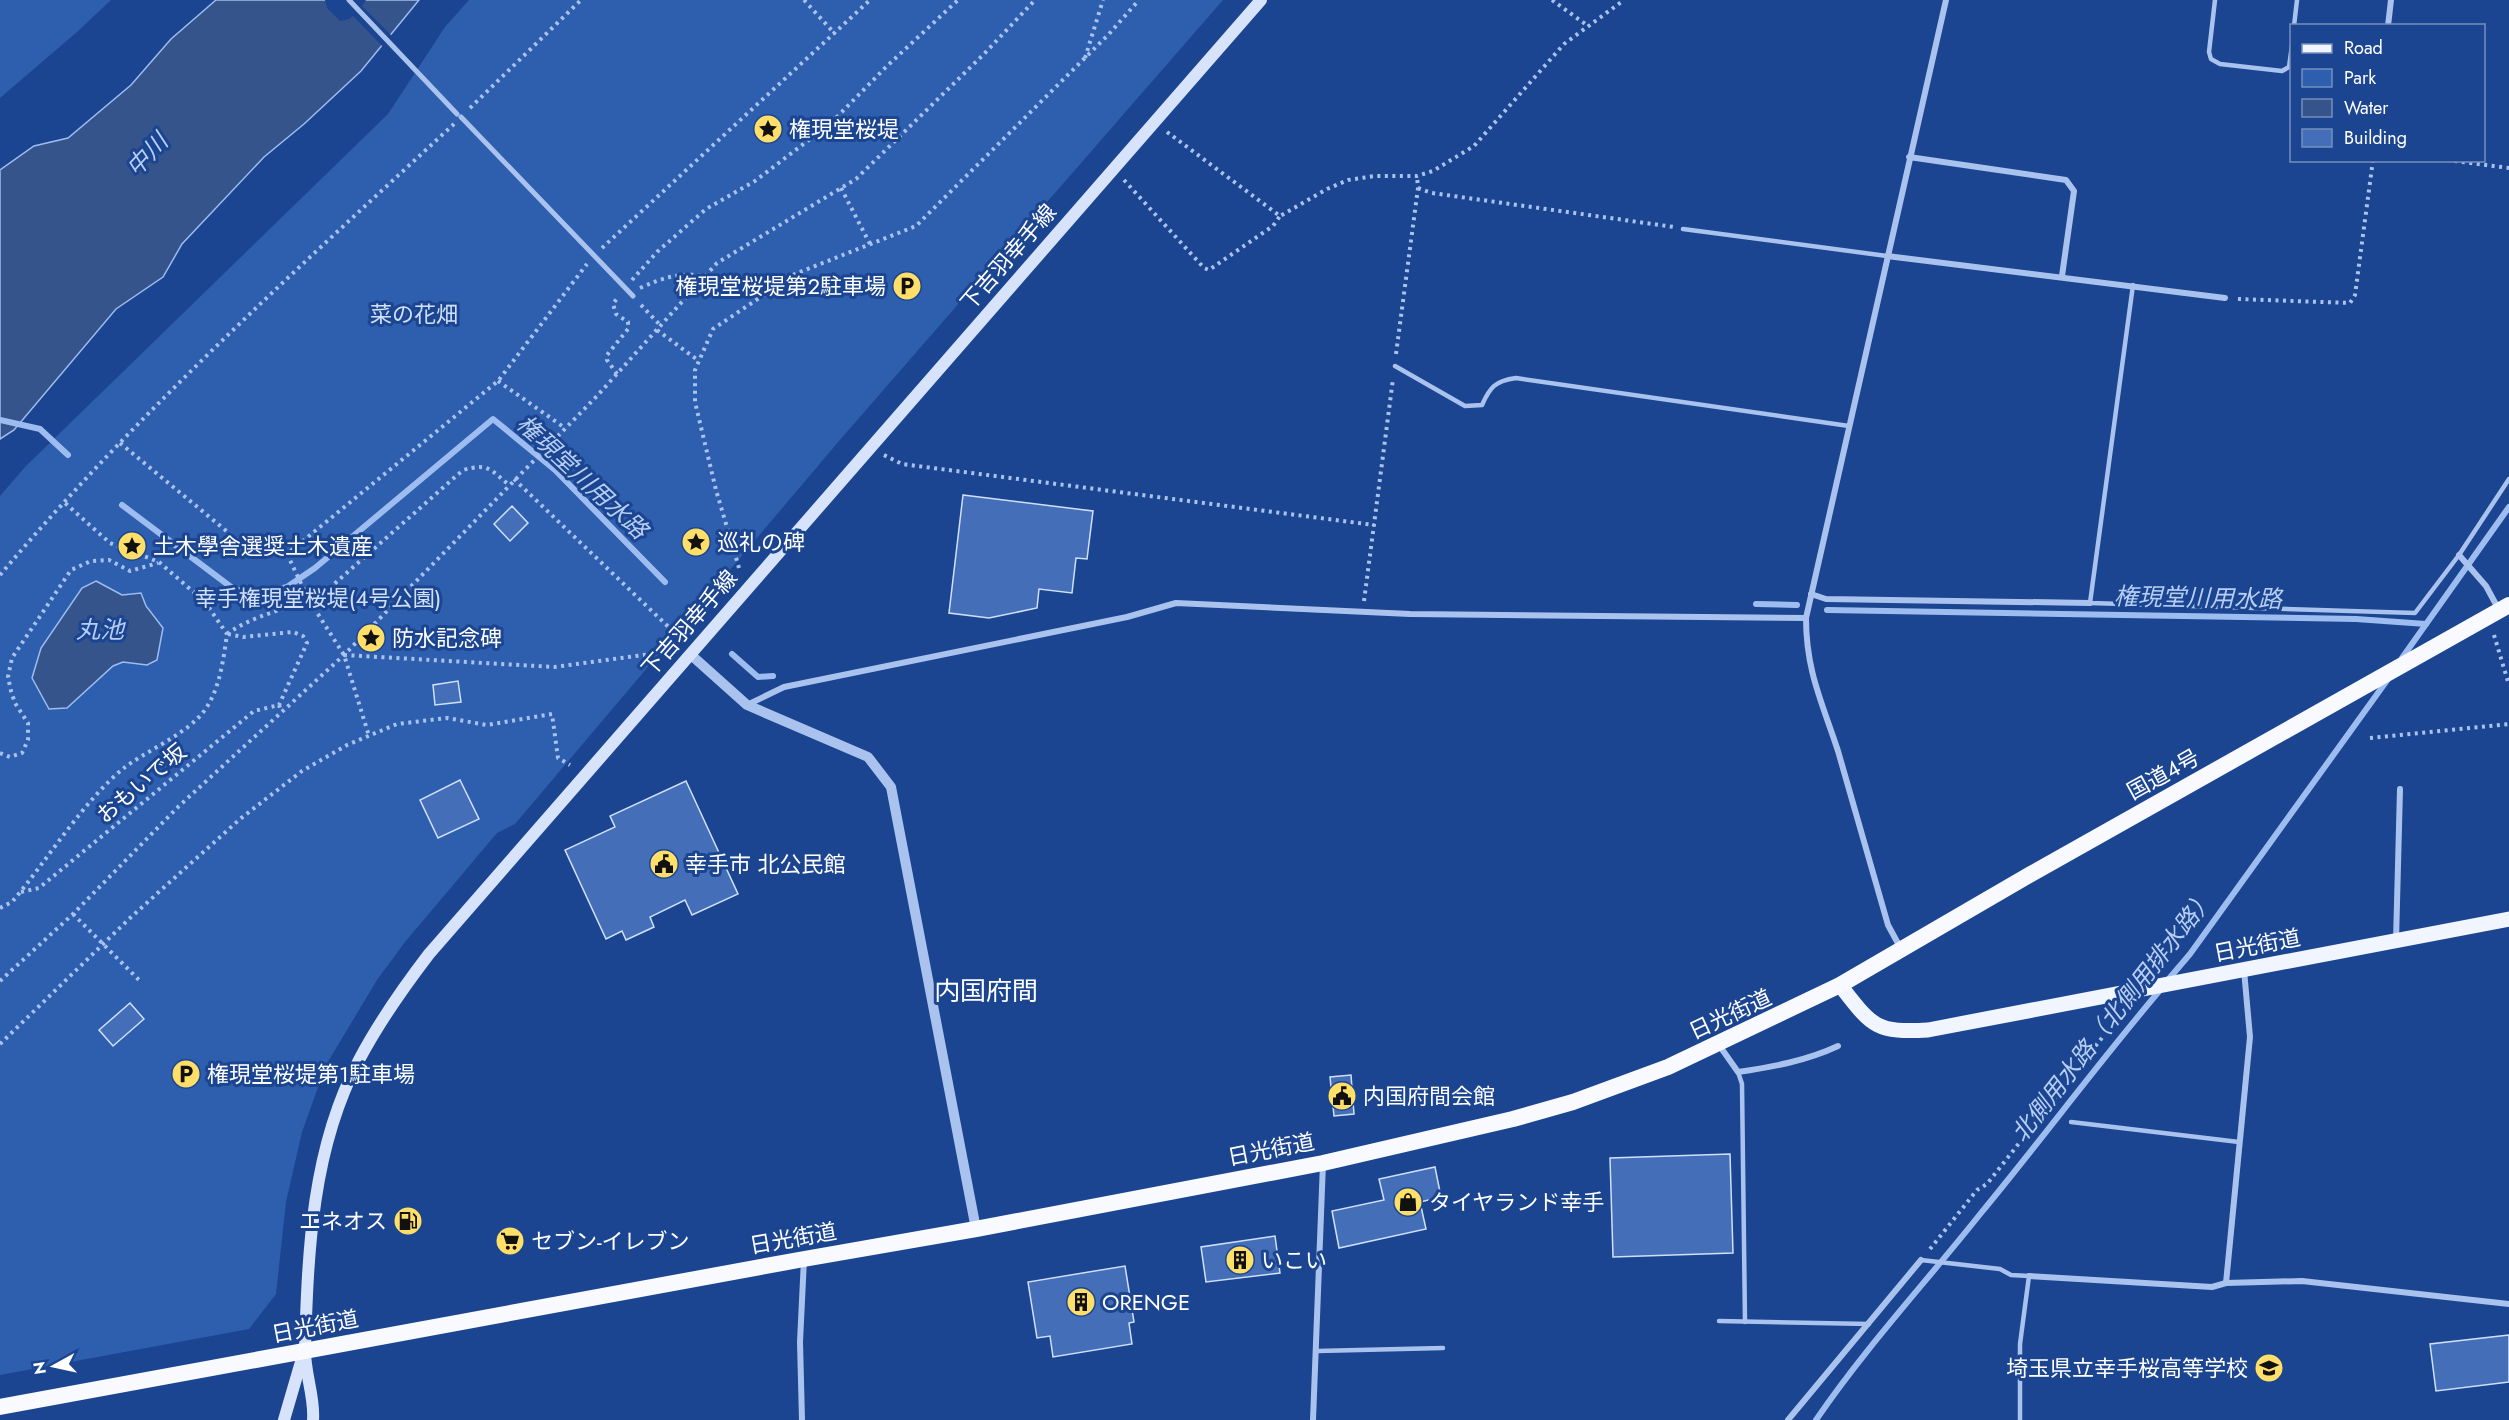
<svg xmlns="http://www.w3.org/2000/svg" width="2509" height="1420" font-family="Jost,'Noto Sans JP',sans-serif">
<rect width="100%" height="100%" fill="#1b4590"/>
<g fill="#2e5eae">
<polygon points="0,0 111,0 77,32 0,98"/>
<polygon points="469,0 1223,0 839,441 515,824 497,833 405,942 377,980 326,1065 302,1132 286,1202 276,1294 249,1329 0,1375 0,496 25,467 388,114 445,27"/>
</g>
<g fill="#36548c" stroke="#9dbdf0" stroke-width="1.5">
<polygon points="216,0 419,0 361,71 304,124 264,157 182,244 163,277 116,309 14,430 0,439 0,170 34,146 68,138 131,85 171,39"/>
<polygon points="96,581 122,595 141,593 146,606 163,628 157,660 147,665 123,662 113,666 67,708 49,709 32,678 41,648 82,588"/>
</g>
<polygon fill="#1b4590" points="325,0 366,0 362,6 393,37 384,48 353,16 349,19 340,21 327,8"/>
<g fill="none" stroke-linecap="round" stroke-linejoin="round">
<g stroke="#9dbdf0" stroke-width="6">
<polyline points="0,420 40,429 68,455"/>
<polyline points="122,505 235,590 267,592 287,587 315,568 493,419 555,470 665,582"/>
<polyline points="1756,604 1797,605"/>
<polyline points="1827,610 2356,619 2426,624"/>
<polyline points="732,654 758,677 773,676"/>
<polyline points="2402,658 2509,507"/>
<polyline points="2167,981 2190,954 2388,679"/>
<path d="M1816,1420C1865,1348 1927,1281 1981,1213C2042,1139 2099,1062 2161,989"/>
</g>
</g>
<g fill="#446fb8" stroke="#d0e0fa" stroke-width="1.5">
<polygon points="963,495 1093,511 1087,559 1076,558 1072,593 1039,589 1037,608 989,618 949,613"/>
<polygon points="512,506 528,523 510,541 494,524"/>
<polygon points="458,681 461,702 435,705 433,685"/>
<polygon points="460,780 479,819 438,838 420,800"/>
<polygon points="686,781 738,894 692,915 685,900 650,917 654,927 626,940 622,931 606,939 565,850 615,827 610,816"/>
<polygon points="130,1003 144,1019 113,1046 99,1030"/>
<polygon points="1351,1075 1354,1114 1334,1116 1330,1077"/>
<polygon points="1730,1154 1733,1253 1613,1257 1610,1158"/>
<polygon points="1435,1167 1441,1197 1420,1202 1426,1229 1339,1248 1332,1211 1384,1200 1379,1179"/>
<polygon points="1275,1236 1280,1273 1206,1282 1201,1247"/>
<polygon points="1125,1266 1134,1322 1129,1323 1132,1344 1053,1357 1050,1336 1037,1338 1028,1282"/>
<polygon points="2509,1335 2509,1382 2436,1391 2430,1344"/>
</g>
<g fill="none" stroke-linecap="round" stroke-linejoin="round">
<g stroke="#aac3ee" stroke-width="4" stroke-dasharray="3 4.5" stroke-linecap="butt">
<polyline points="804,0 835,34"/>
<polyline points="1552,0 1588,26"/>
<polyline points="1085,58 1103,0"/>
<polyline points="470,108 581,0"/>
<polyline points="1167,132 1280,216 1327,189 1348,180 1375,176 1417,176 1433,171 1474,146 1564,44 1624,0"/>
<polyline points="2447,160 2509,168"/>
<polyline points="1124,180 1204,268 1209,270 1273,226 1280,216"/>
<polyline points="841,188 870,244"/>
<polyline points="1418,188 1432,193 1674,227"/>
<polyline points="602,248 870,0"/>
<polyline points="632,280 657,252 706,209 755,181 831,123 886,67 958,0"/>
<path d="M640,288C662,278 680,272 704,276"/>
<polyline points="2238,299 2350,303 2355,295 2373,160"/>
<polyline points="641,305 661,326"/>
<polyline points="657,330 699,361"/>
<polyline points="1396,354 1418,188 1417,176"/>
<polyline points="617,374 607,360 607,355 628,329 628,322 616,314 613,304 618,297"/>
<polyline points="498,381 565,428"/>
<polyline points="120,443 247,548 287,554 498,381 587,264"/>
<polyline points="884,455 902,464 1374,525"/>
<polyline points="514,479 679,637"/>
<polyline points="287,554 309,600 344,655 369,736"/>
<polyline points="739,568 716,490 695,402 695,370 713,329 795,274 916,226 1109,34 1139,0"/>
<path d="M0,575C138,412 297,269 454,124"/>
<polyline points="1364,601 1393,379"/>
<path d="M227,634C256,613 292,609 324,593L463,470C488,463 490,469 509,485"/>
<polyline points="228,634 243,637 293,632 303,636 307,643 279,705"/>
<polyline points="2494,635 2509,685"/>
<polyline points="344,655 554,667 666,652"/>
<polyline points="2370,738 2509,724"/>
<polyline points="0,753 10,757 22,753 28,740 28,723 15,703 11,691 8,677 12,658 71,570 91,561 109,560 130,571 158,563"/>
<polyline points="21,892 39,888 254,711 279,705 281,711"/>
<path d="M0,908L12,902C46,862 84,800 124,768C145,752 179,737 197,719C219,698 223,662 227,634L205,602L159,562L110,543L65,503"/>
<polyline points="73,914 141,982"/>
<polyline points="0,981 73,914 179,806 344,655 597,396 717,263 856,179 984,54 1035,0"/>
<polyline points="0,1044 130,918 240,819 302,771 347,745 397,724 447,718 487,725 552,714 558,758 570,765"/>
<polyline points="1930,1249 1977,1190 1987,1184 2116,1020 2119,1011"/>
</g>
<g stroke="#aac3ee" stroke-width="4.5">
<polyline points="2215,0 2209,52 2211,59 2220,64 2282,71 2289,67 2292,45"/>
<polyline points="2294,26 2297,0"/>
<polyline points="1683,229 1887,256"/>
<polyline points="2133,285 2090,603 2415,613 2459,555 2509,479"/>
<path d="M1395,366L1465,406L1482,405C1490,387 1495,381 1516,378L1849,426"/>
<polyline points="1738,1072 1742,1084 1745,1322"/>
<polyline points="2071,1122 2239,1142"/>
<polyline points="1921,1260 2000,1269 2011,1275 2029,1276 2020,1344 2020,1420"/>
<polyline points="1719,1321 1869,1324"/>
<polyline points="1317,1351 1443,1348"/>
</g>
<g stroke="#aac3ee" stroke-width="5">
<polyline points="349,0 457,114"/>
<polyline points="461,117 633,296"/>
</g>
<g stroke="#aac3ee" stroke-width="6">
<polyline points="2388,26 2391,0"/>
<polyline points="1909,157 2066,180 2074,191 2062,276"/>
<polyline points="1887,256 2225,298"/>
<polyline points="2459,555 2486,586 2499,610"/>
<polyline points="1811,594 1826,599 2090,603"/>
<polyline points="747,705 784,687 1127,617 1176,603 1410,614 1806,618"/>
<polyline points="2396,941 2400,789"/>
<path d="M1901,949L1888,925C1871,867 1855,809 1838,751C1822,702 1806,671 1806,618L1946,0"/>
<path d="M1719,1045L1738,1072C1772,1067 1806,1061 1838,1046"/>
<polyline points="2029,1276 2212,1287 2226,1283 2302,1281 2509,1304"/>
<polyline points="2226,1283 2250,1037 2244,970"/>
<polyline points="802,1420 800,1342 804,1259"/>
<polyline points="1313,1420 1323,1163"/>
<polyline points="1788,1420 1921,1260"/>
</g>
<polyline stroke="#aac3ee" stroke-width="10" points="690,654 747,705 868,757 891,787 976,1229"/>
<g stroke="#d7e3fa" stroke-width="12">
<polyline points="284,1420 303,1355"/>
<path d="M313,1420C315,1396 304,1372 305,1348C308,1250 312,1148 359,1060C379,1022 403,988 429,954L1261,0"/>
</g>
<path stroke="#f1f5ff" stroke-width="15" d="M1840,985C1872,1026 1875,1033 1928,1030L2509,919"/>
<polyline stroke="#f8faff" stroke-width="16" points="0,1407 804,1259 976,1229 1323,1163 1513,1119 1573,1102 1668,1067 1840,985 2031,874 2509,605"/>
</g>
<defs>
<g id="sight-disc" transform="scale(1.5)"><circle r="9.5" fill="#ffdf67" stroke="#1b4590"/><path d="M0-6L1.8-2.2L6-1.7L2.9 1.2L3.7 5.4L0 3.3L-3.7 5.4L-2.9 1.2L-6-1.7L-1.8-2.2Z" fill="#111"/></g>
<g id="parking-disc" transform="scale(1.5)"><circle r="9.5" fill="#ffdf67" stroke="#1b4590"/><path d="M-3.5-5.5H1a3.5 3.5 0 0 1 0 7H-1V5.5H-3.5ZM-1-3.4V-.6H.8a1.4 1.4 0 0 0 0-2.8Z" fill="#111"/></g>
<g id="civic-disc" transform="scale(1.5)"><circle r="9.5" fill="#ffdf67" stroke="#1b4590"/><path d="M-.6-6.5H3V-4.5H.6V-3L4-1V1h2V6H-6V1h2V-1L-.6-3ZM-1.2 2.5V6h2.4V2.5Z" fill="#111"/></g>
<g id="shop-disc" transform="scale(1.5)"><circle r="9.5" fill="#ffdf67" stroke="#1b4590"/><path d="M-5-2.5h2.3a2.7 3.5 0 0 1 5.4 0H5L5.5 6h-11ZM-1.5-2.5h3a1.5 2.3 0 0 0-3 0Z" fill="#111"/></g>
<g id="fuel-disc" transform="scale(1.5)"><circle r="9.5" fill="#ffdf67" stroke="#1b4590"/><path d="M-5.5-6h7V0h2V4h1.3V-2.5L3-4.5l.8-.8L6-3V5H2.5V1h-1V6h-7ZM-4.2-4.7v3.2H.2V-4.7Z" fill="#111"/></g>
<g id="supermarket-disc" transform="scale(1.5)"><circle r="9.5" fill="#ffdf67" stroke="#1b4590"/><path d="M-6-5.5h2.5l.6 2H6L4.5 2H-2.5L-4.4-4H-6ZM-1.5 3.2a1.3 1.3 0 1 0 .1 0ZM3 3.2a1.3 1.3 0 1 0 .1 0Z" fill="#111"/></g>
<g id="building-disc" transform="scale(1.5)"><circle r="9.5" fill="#ffdf67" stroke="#1b4590"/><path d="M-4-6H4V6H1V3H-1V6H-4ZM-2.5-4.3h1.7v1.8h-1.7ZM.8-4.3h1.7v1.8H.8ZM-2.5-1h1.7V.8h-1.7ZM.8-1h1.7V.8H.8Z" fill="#111"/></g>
<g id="school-disc" transform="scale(1.5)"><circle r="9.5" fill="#ffdf67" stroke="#1b4590"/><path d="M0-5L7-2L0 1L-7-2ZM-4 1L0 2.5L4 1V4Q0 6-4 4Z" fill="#111"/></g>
</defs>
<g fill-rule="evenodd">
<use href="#sight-disc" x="768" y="129"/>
<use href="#parking-disc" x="907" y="286"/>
<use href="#sight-disc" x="696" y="542"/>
<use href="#sight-disc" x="132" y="546"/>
<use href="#sight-disc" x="371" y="638"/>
<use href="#civic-disc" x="664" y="864"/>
<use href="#parking-disc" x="186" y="1074"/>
<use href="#civic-disc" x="1342" y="1096"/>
<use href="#shop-disc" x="1408" y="1202"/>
<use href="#fuel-disc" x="408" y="1221"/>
<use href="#supermarket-disc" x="510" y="1241"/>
<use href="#building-disc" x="1240" y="1260"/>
<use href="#building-disc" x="1081" y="1302"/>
<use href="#school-disc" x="2269" y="1368"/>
</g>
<g text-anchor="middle" stroke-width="6" stroke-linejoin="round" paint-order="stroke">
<g font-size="22" fill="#fff" stroke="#1b4590" text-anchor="start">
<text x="789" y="137">権現堂桜堤</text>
<text x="886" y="294" text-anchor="end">権現堂桜堤第2駐車場</text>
<text x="717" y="550">巡礼の碑</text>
<text x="153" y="554">土木學舎選奨土木遺産</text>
<text x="392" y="646">防水記念碑</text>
<text x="685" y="872">幸手市 北公民館</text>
<text x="207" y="1082">権現堂桜堤第1駐車場</text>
<text x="1363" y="1104">内国府間会館</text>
<text x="1429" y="1210">タイヤランド幸手</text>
<text x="387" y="1229" text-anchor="end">エネオス</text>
<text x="531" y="1249">セブン-イレブン</text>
<text x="1261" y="1268">いこい</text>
<text x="1102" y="1310">ORENGE</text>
<text x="2248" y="1376" text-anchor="end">埼玉県立幸手桜高等学校</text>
</g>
<g font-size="22" fill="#fff" stroke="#1b4590">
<text transform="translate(1008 257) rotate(-49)" y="8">下吉羽幸手線</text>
<text transform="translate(689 623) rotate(-49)" y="8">下吉羽幸手線</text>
<text transform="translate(2163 774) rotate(-29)" y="8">国道4号</text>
<text transform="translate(141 783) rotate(-40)" y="8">おもいで坂</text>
<text transform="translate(2257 945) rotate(-11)" y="8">日光街道</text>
<text transform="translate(1730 1014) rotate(-25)" y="8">日光街道</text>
<text transform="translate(1271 1149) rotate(-11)" y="8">日光街道</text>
<text transform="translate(793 1238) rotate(-10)" y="8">日光街道</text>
<text transform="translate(315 1326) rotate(-11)" y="8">日光街道</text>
</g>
<g font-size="22" fill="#d0e0fa" stroke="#1b4590">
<text x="414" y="322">菜の花畑</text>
<text x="318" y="606">幸手権現堂桜堤(4号公園)</text>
</g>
<g font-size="24" font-style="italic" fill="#b6cef5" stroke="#1b4590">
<text transform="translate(147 155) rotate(-47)" y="8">中川</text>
<text transform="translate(582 477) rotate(43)" y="8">権現堂川用水路</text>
<text transform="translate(2198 598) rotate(1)" y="8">権現堂川用水路</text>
<text x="100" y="638">丸池</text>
<text transform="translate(2113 1016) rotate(-52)" y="8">北側用水路（北側用排水路）</text>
</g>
<g font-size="26" fill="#fff" stroke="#1b4590">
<text x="986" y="1000">内国府間</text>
</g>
</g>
<rect x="2290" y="24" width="195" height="138" fill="#1b4590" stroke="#768fbc" stroke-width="1.5"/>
<rect x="2302" y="44" width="30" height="9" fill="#f1f5ff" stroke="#768fbc" stroke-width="1.5"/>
<text x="2344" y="54" font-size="18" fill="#ffffff">Road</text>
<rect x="2302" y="69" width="30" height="18" fill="#2e5eae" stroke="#768fbc" stroke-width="1.5"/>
<text x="2344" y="84" font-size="18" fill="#ffffff">Park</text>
<rect x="2302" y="99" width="30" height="18" fill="#36548c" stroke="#768fbc" stroke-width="1.5"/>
<text x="2344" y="114" font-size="18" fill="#ffffff">Water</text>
<rect x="2302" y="129" width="30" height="18" fill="#446fb8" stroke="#768fbc" stroke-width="1.5"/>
<text x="2344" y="144" font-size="18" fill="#ffffff">Building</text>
<g transform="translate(54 1366) rotate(262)" stroke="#1b4590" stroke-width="4.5" paint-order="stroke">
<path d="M0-4.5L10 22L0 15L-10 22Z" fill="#ffffff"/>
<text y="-9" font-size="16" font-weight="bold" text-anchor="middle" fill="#ffffff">N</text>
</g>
</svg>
